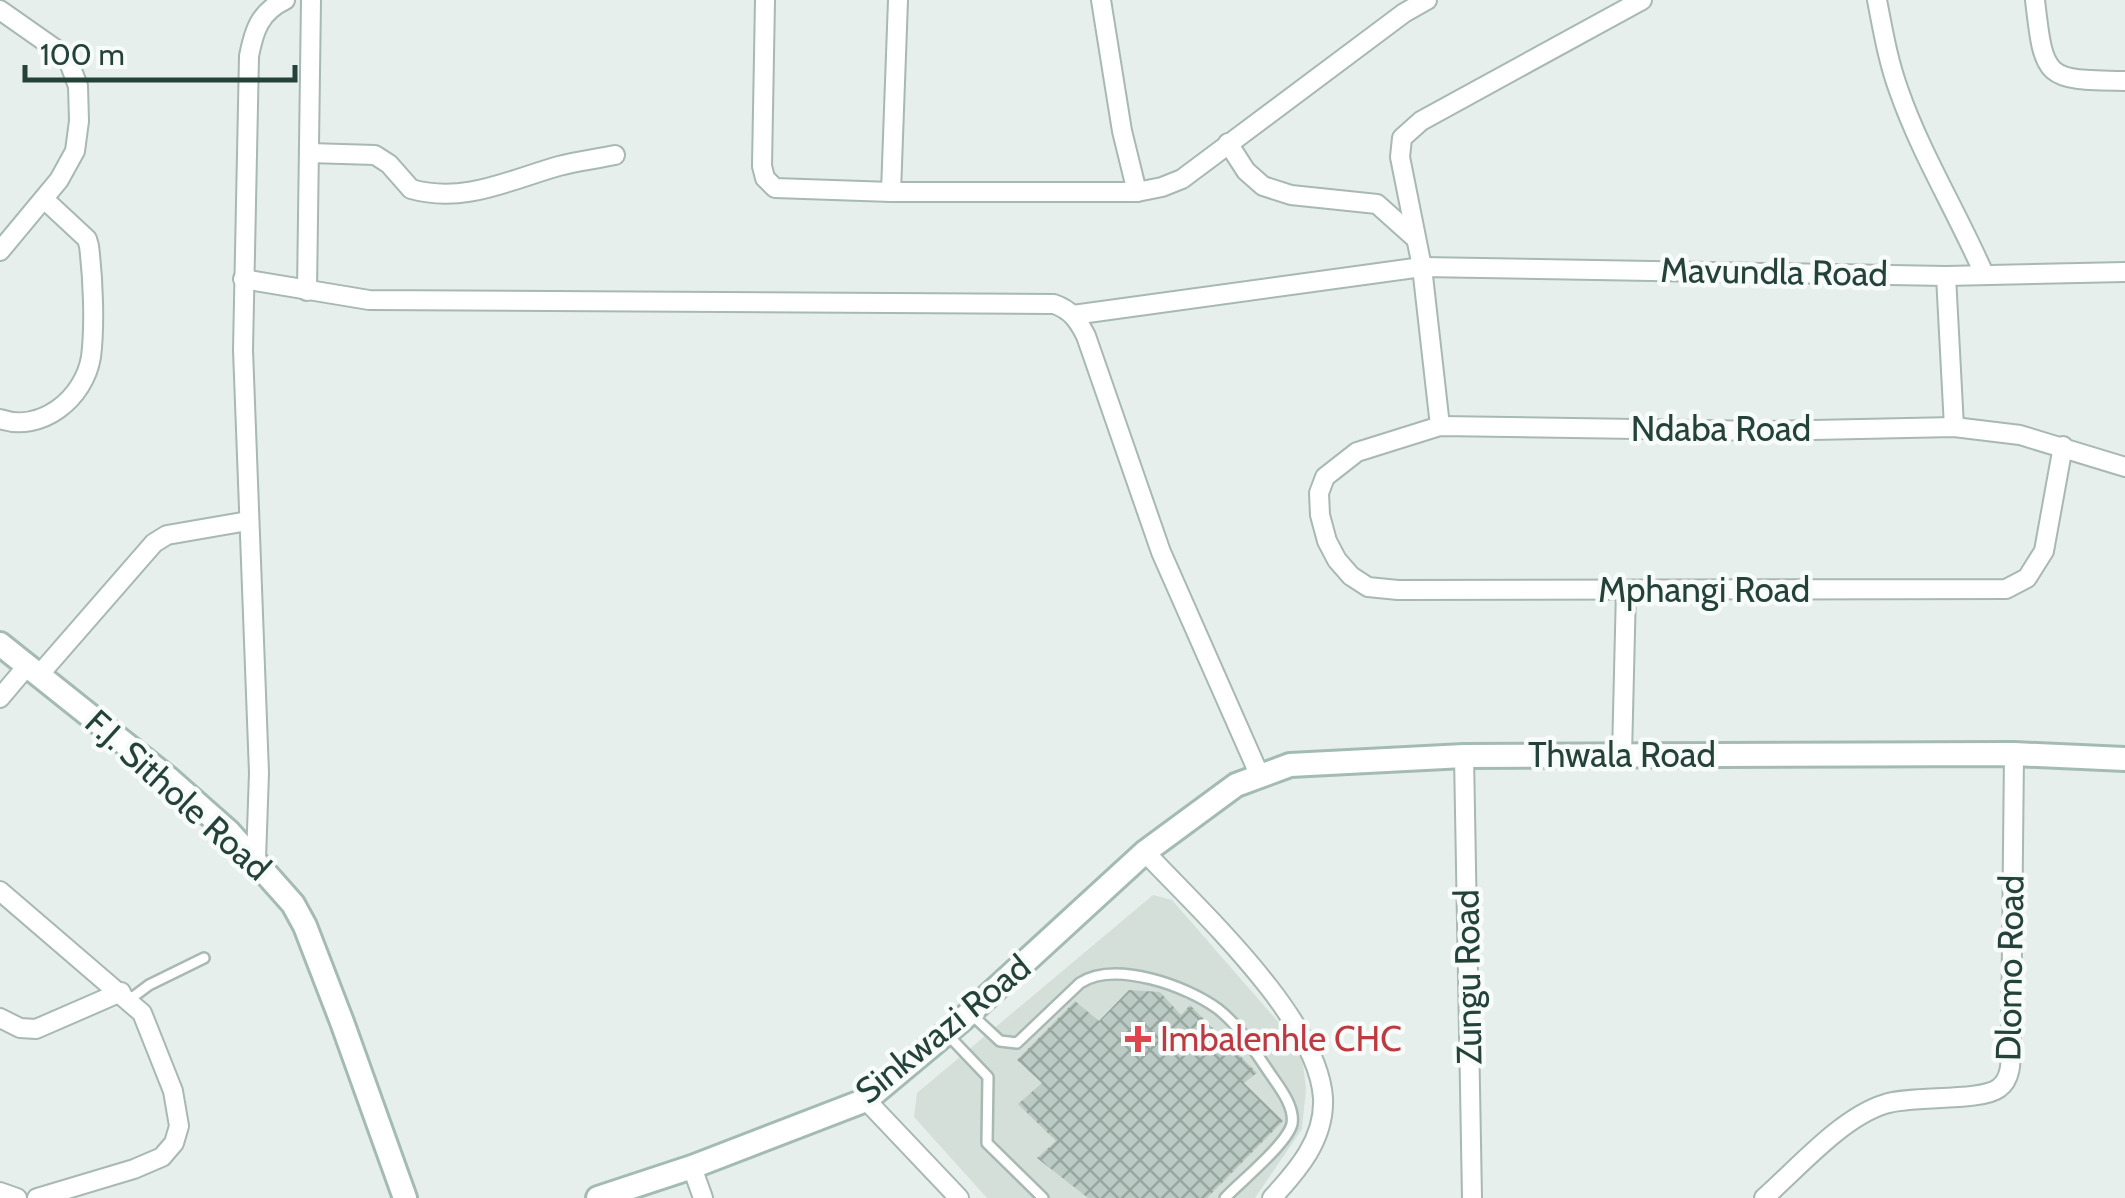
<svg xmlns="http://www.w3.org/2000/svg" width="2125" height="1198" font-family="Cabin,sans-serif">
<defs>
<pattern id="building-cross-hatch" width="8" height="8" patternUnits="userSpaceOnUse" patternTransform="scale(2.5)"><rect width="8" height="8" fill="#bbcac4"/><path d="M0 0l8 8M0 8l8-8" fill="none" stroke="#98a6a0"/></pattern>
</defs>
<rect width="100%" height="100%" fill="#e6efeb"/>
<polygon fill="#d4dfda" points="1153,895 1172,900 1301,1048 1306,1089 1302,1129 1255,1198 987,1198 914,1117 917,1093"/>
<polygon fill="url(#building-cross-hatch)" points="1129,990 1160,992 1181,1015 1190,1005 1257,1073 1244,1083 1283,1121 1207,1198 1088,1198 1037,1158 1056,1141 1018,1104 1042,1083 1017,1060 1075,1001 1099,1021"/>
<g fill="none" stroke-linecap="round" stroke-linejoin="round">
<g stroke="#a8b8b2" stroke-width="14">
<g id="lane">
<polyline points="129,1000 149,985 204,958"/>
<path d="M972,1015L1000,1041L1017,1043L1080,983C1115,960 1187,986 1218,1009C1240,1026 1255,1052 1271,1075C1280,1088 1295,1107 1292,1124C1287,1144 1240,1182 1225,1198"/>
<polyline points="946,1033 988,1077 987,1143 1043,1198"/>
</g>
</g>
<g stroke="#a8b8b2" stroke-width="22">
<g id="street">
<polyline points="765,0 762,166 765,178 775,188 891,192"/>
<polyline points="898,0 891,192 1137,192 1162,187 1182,179 1404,13 1427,0"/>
<polyline points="1101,0 1122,131 1137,192"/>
<path d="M1877,0C1883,31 1888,61 1899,91C1921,154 1957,212 1984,274"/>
<path d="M2035,0C2044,80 2045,80 2125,81"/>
<polyline points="0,10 67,57 78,86 79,121 75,151 59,180 0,251"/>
<polyline points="1228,143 1246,171 1263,186 1291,195 1377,204 1415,238"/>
<path d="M309,153L375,155L389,164L411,189C464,204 509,180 559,166C577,161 596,159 615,155"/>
<polyline points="1946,276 1954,427"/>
<path d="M243,279L369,300L1054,304C1071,310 1078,320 1086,336L1161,552L1259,774"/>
<polyline points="307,291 311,0"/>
<polyline points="1073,315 1422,267 1946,276 2125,272"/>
<path d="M0,419C41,433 84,399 91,357C95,325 93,278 89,246L87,239L44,199"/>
<polyline points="1440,426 1422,267 1400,157 1402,138 1421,121 1642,0"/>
<polyline points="2063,446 2044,551 2027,578 2006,589 1398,590 1368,587 1351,576 1337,560 1327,541 1320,515 1319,493 1325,477 1357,452 1440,426 1766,431 1954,427 2020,435 2125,467"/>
<polyline points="39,675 154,543 167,535 248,521"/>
<polyline points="0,698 27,666"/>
<polyline points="1622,755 1626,590"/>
<polyline points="1464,756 1472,1198"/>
<path d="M1145,852C1198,909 1318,1018 1323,1098C1325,1139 1298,1170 1272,1198"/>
<path d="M256,859L259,773L243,350L249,56C254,30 260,12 285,0"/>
<polyline points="0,891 142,1013 173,1091 179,1126 174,1143 162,1157 134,1169 37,1198"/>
<polyline points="0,1018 20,1028 36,1029 121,992"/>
<polyline points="866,1100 959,1198"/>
<polyline points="692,1167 703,1198"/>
<polyline points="0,1192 17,1198"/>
<path d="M1764,1198C1798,1168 1842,1117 1885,1104C1913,1095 1981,1102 1999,1088C2014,1077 2010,1054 2011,1038L2014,754"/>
</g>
</g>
<g stroke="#a4bbb3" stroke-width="28">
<g id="secondary">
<polyline points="0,644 168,778 229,832 293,904 305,926 342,1022 405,1198"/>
<polyline points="598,1198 692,1167 866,1100 963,1019 1145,852 1236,785 1290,765 1464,756 2014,754 2125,759"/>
</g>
</g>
<use href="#lane" stroke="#fff" stroke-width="9"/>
<use href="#street" stroke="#fff" stroke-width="18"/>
<use href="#secondary" stroke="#fff" stroke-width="22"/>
</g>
<path fill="#e0444e" stroke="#f7fbf9" stroke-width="4" d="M1133 1024h10v10h10v10h-10v10h-10v-10h-10v-10h10z"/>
<g text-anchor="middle" stroke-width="9" stroke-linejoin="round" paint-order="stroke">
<g font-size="35" fill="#24423a" stroke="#f7fbf9">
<text transform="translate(1774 272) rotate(1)" y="12">Mavundla Road</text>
<text x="1721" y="441">Ndaba Road</text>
<text x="1704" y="602">Mphangi Road</text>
<text x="1622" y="767">Thwala Road</text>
<text transform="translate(178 795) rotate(42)" y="12">F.J. Sithole Road</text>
<text transform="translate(2010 968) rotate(-89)" y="12">Dlomo Road</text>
<text transform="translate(1468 977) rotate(-91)" y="12">Zungu Road</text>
<text transform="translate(943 1029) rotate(-39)" y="12">Sinkwazi Road</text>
</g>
<g font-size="35" fill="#be3a42" stroke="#f7fbf9" text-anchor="start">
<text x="1160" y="1051">Imbalenhle CHC</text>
</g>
</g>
<path d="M25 65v15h270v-15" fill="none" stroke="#24423a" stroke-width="5"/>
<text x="40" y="65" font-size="30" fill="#24423a" stroke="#f7fbf9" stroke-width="8" paint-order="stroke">100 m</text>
</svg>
